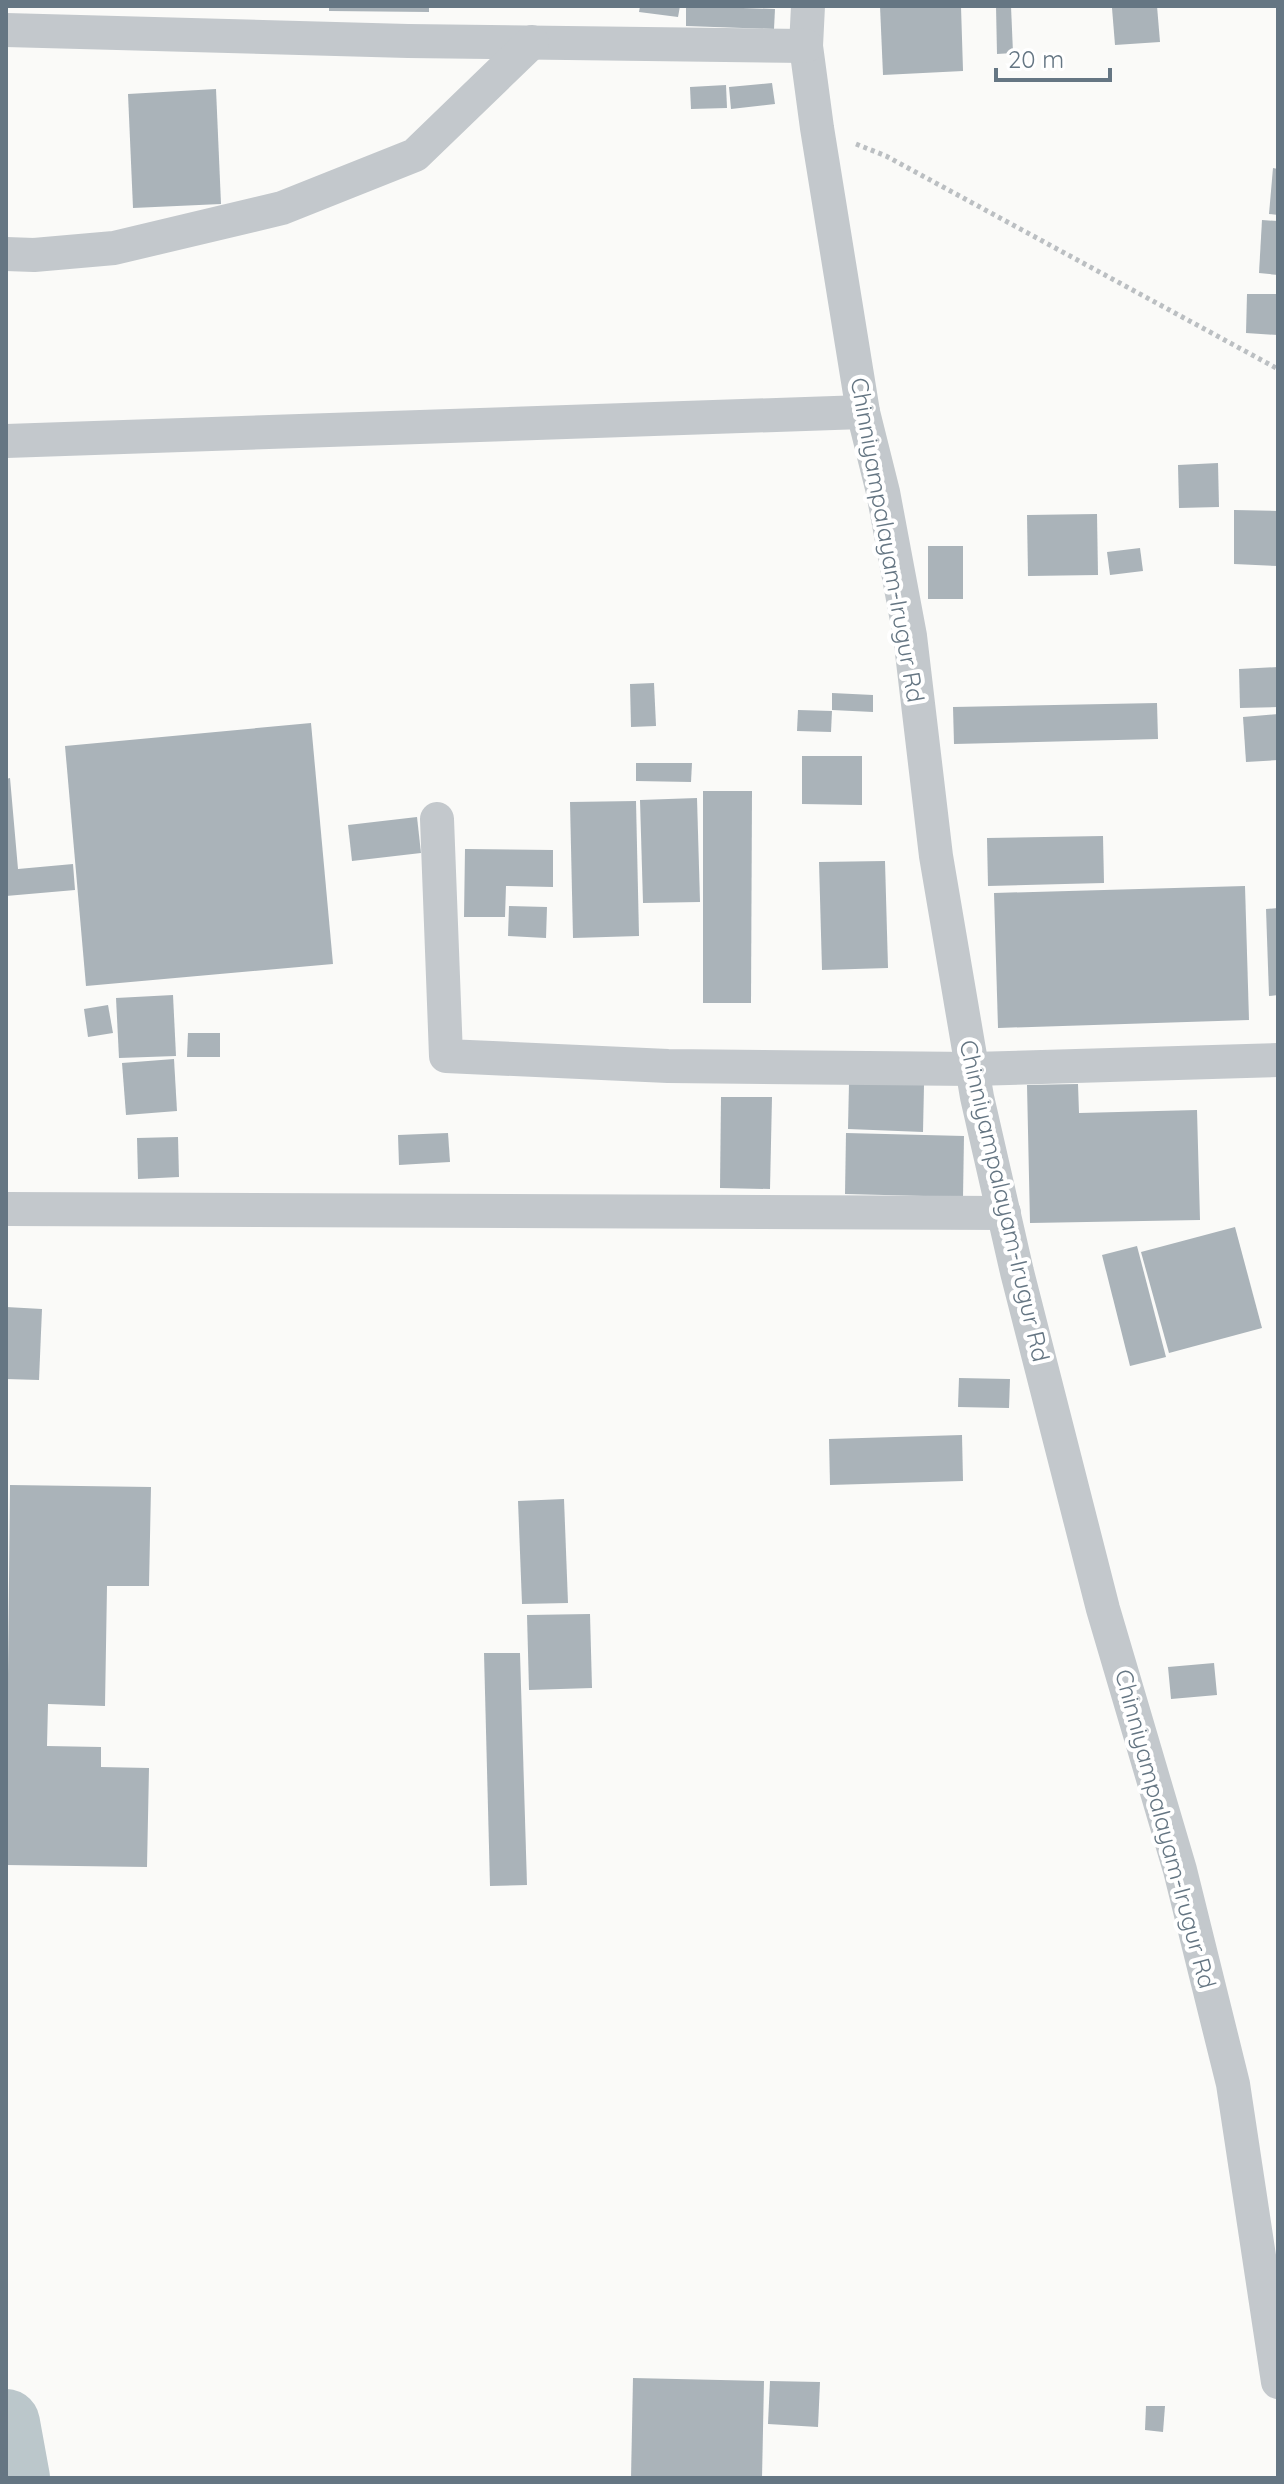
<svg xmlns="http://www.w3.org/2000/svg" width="1284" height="2484" font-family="Quicksand,sans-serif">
<rect width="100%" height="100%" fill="#fafaf8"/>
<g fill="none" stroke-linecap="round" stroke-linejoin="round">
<polyline stroke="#bbc7cb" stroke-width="68" points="6,2423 16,2478"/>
</g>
<g fill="#aab3b9">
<polygon points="329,6 429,6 429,12 329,11"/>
<polygon points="640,6 680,6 678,17 639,12"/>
<polygon points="686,6 775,9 774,29 686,26"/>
<polygon points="880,6 961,6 963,71 883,75"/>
<polygon points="996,6 1011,6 1013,53 997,54"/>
<polygon points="1157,6 1160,42 1115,45 1112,8"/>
<polygon points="772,83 775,104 731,109 729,87"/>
<polygon points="726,85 727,108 691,109 690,87"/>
<polygon points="216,89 221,204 133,208 128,94"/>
<polygon points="1273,168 1278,169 1278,215 1269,214"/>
<polygon points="1262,220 1278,221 1278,275 1259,273"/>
<polygon points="1247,294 1278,294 1278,335 1246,333"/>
<polygon points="1218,463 1219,507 1179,508 1178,465"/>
<polygon points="1234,510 1278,511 1278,566 1234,564"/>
<polygon points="1097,514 1098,575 1028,576 1027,515"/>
<rect x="928" y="546" width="35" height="53"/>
<polygon points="1140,548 1143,571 1110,575 1107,552"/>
<polygon points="1278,667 1278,707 1240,708 1239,669"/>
<polygon points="654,683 656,726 631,727 630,684"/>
<polygon points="832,693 873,695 873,712 832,710"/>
<polygon points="1157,703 1158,739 954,744 953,707"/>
<polygon points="798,710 832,711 831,732 797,731"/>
<polygon points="1278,714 1278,760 1246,762 1243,717"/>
<polygon points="311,723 333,964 86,986 65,746"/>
<polygon points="802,756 862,756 862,805 802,804"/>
<polygon points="636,763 692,763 691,782 636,781"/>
<polygon points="10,778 18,869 73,864 75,890 6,896 6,779"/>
<polygon points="703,791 752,791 751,1003 703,1003"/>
<polygon points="697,798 700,902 643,903 640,800"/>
<polygon points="636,801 639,936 573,938 570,802"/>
<polygon points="417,817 421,853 352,861 348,825"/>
<polygon points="1103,836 1104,883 988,886 987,838"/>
<polygon points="465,849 553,850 553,887 506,886 505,917 464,917"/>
<polygon points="885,861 888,968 822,970 819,862"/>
<polygon points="1245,886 1249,1020 998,1028 994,893"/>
<polygon points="509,906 547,907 546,938 508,936"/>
<polygon points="1278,908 1278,995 1269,996 1266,909"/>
<polygon points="173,995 176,1056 119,1058 116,998"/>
<polygon points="108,1005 113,1033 88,1037 84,1009"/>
<polygon points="188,1033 220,1033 220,1057 187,1057"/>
<polygon points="174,1059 177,1111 126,1115 122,1063"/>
<polygon points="849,1083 924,1085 923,1132 848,1129"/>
<polygon points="1078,1084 1079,1113 1197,1110 1200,1220 1030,1223 1027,1085"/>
<polygon points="721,1097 772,1097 770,1189 720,1188"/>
<polygon points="448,1133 450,1162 399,1165 398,1135"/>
<polygon points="846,1133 964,1136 963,1197 845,1194"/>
<polygon points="178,1137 179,1177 138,1179 137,1138"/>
<polygon points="1235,1227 1262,1328 1169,1353 1141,1252"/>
<polygon points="1137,1246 1166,1357 1130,1366 1102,1255"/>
<polygon points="6,1307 42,1309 39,1380 6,1379"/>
<polygon points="959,1378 1010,1379 1009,1408 958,1407"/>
<polygon points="962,1435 963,1481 830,1485 829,1439"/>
<polygon points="10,1485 151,1487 149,1586 107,1586 105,1706 48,1704 47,1746 101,1747 101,1767 149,1768 147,1867 6,1865"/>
<polygon points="564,1499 568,1603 522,1604 518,1501"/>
<polygon points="590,1614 592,1688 529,1690 527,1615"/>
<polygon points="484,1653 520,1653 527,1885 490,1886"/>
<polygon points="1214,1663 1217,1695 1171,1699 1168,1667"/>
<polygon points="633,2378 764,2381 762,2478 631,2478"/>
<polygon points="770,2381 820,2382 818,2427 768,2424"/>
<polygon points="1146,2406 1165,2406 1163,2432 1145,2430"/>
</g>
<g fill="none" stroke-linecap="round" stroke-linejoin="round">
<polyline stroke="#bbbfc2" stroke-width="5" stroke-dasharray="4 4" stroke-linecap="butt" points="856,144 886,156 1278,369"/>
<g stroke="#c3c8cc" stroke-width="34">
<polyline points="808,6 806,46 817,128 863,412 883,492 910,636 936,856 977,1097 1017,1272 1103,1609 1180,1870 1233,2084 1278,2382"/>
<polyline points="6,30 408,41 806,46"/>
<polyline points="6,254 34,255 114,248 282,208 415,155 532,42"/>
<polyline points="6,441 863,412"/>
<polyline points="437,819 446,1056 668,1066 973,1069 1278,1060"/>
<polyline points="6,1209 1004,1213"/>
</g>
</g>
<g text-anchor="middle" stroke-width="8" stroke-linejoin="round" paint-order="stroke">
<g font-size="24" fill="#657683" stroke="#fff">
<text transform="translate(887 540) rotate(80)" y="8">Chinniyampalayam-Irugur Rd</text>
<text transform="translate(1004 1201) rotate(77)" y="8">Chinniyampalayam-Irugur Rd</text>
<text transform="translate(1165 1829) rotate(75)" y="8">Chinniyampalayam-Irugur Rd</text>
</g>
</g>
<rect width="1284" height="2484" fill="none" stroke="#657683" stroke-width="16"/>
<path d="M996 68v12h114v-12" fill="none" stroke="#657683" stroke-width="4"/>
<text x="1008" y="68" font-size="24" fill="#657683" stroke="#ffffff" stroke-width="6" paint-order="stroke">20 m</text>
</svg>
